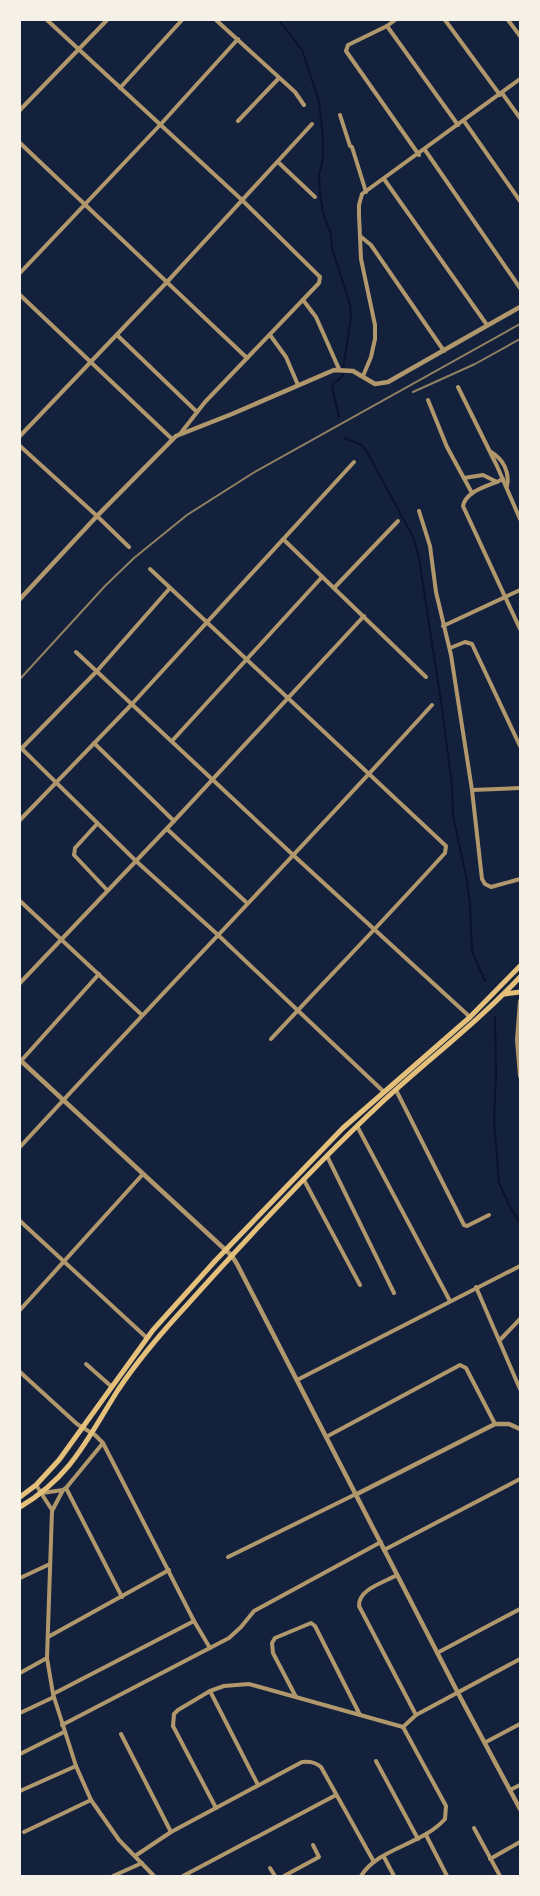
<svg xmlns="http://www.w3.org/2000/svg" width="540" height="1896" font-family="Jost,sans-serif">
<rect width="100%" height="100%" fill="#14213d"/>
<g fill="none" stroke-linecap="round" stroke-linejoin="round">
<g stroke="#0b132b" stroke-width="2">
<polyline points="279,20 302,50 319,102 323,138 323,159 319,175 320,193 323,213 331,234 332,248 350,305 351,318 342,376 339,380 334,382 332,387 339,417"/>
<polyline points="344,438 360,444 366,450 414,539 419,559 442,708 452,786 453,816 466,876 470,904 472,951 485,981"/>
<polyline points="495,1017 496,1074 494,1121 499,1183 509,1205 520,1223"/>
</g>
<g stroke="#b1986c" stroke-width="4">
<polyline points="47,20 242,200 320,277 319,283 205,402 180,434"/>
<polyline points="216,20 295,92 304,105"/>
<polyline points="395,20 387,26 348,45 346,51 419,155"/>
<polyline points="445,20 500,95"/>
<polyline points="508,20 520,36"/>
<polyline points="387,26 458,125"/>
<polyline points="120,88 182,20"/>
<polyline points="502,93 520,118"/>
<polyline points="20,110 107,20"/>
<polyline points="340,115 350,146 352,147 366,192"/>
<polyline points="238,121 279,78"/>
<polyline points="464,121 520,201"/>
<polyline points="20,143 247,358"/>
<polyline points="425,150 520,288"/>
<polyline points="278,162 315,197"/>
<polyline points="384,179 487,325"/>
<polyline points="360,236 371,245 444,351"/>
<polyline points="20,273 160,125 238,39"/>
<polyline points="20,295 172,439"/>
<polyline points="303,300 316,317 339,369"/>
<polyline points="117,335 197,412"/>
<polyline points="270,335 286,357 298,385"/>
<polyline points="363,376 371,357 375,339 375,325 361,259 359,215 359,205 362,194 520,79"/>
<polyline points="458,387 497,466 520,519"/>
<polyline points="428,400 447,447 472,493"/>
<polyline points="20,436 167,282 312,124"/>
<polyline points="20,446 97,516 129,547"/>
<path d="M491,452C503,459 510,472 507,486"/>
<polyline points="464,478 483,475 497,482"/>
<path d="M503,479C490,486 466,490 463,506L520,629"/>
<polyline points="419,511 430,546 436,592 451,655 472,790 482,879 485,884 491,887 520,879"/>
<polyline points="283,539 426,677"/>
<path d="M150,569L446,846L445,853C388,916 329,977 271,1039"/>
<polyline points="334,588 398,521"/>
<polyline points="443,626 520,590"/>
<polyline points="450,648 465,642 472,644 520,746"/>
<polyline points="76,652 292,854 470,1017"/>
<polyline points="172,741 322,577"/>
<polyline points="94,743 174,821"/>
<polyline points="20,747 136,861 217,934 383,1091"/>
<polyline points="21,749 97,671 170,588"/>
<polyline points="472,790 520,788"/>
<polyline points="20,820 132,704 354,462"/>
<polyline points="97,824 75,848 74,855 107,890"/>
<polyline points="167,829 247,903"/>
<polyline points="20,901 142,1015"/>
<polyline points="20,983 174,821 364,616"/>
<polyline points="520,1001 517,1040 520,1076"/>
<polyline points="20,1062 99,974"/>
<polyline points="396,1090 464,1225 467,1226 489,1215"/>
<polyline points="357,1126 450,1301"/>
<path d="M20,1147C156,999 297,854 432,705"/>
<polyline points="327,1156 394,1293"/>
<polyline points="304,1180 360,1285"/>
<polyline points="20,1221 147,1338"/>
<polyline points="476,1287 520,1389"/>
<polyline points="20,1310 143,1174"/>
<polyline points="500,1340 520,1319"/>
<polyline points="86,1364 112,1387"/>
<polyline points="20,1372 77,1424 95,1435 103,1443 194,1621 210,1648"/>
<polyline points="297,1380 520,1266"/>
<polyline points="326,1437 460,1365 466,1368 495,1424"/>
<polyline points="36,1485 52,1510"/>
<polyline points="66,1488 122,1597"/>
<polyline points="63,1490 52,1511 47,1658 53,1694 76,1766 91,1800 119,1840 154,1876"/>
<polyline points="42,1493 63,1490 66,1488 103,1443"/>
<polyline points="384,1550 520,1479"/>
<polyline points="228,1557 356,1494"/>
<path d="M397,1575C385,1582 358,1589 359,1606L416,1715"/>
<polyline points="20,1578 50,1564"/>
<polyline points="48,1637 169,1570"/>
<polyline points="437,1653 520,1609"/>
<polyline points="20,1673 47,1658"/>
<polyline points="210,1691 258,1785"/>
<polyline points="53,1694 194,1621"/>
<polyline points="296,1697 273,1653 272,1643 275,1638 311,1623 315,1626 360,1715"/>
<polyline points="20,1713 54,1697"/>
<polyline points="62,1725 229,1638 241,1627 254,1611 381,1542"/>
<polyline points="403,1727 416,1715 520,1659"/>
<polyline points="121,1734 171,1832"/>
<polyline points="486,1742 520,1724"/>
<polyline points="20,1754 64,1732"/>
<polyline points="376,1761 418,1839"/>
<polyline points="510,1790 520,1785"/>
<polyline points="20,1791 76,1766"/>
<polyline points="216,1808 173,1726 174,1714 178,1710 210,1691 224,1686 249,1684 403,1727"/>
<polyline points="474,1828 500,1876"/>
<polyline points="24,1832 91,1800"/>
<polyline points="426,1835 447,1876"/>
<path d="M135,1856L171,1832L302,1762C310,1761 315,1762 321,1767L374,1862"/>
<polyline points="384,1857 394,1876"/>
<polyline points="490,1859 520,1842"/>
<polyline points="270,1868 275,1876"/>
<polyline points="113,1876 142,1863"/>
<polyline points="183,1876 336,1795"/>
<polyline points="284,1876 319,1857 313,1845"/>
<path d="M361,1876C378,1848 422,1845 445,1819L446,1806L403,1727"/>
</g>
<g stroke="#b1986c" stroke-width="4.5">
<polyline points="20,599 97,516 176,436 232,414 334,370 353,371 375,384 388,382 520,307"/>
<polyline points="20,1060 232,1256 237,1264 458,1693 520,1809"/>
<polyline points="357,1494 495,1424 509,1424 520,1429"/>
</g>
<polyline stroke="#e5c07b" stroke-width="5" points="505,994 520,992"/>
<g stroke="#e5c07b" stroke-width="5">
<polyline points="20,1497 36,1485 59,1460 153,1330 215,1261 343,1128 470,1017 520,966"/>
<path d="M20,1507C72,1476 87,1439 118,1390C138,1360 162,1332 187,1305C248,1237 312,1168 379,1105C425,1062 477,1023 520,977"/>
</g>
<g stroke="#918062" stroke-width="2">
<polyline points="413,392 475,364 520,339"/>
<polyline points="20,679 105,586 134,558 187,515 253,473 520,324"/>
</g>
</g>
<rect width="540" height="1896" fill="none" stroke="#f6f1e7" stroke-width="42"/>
</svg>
